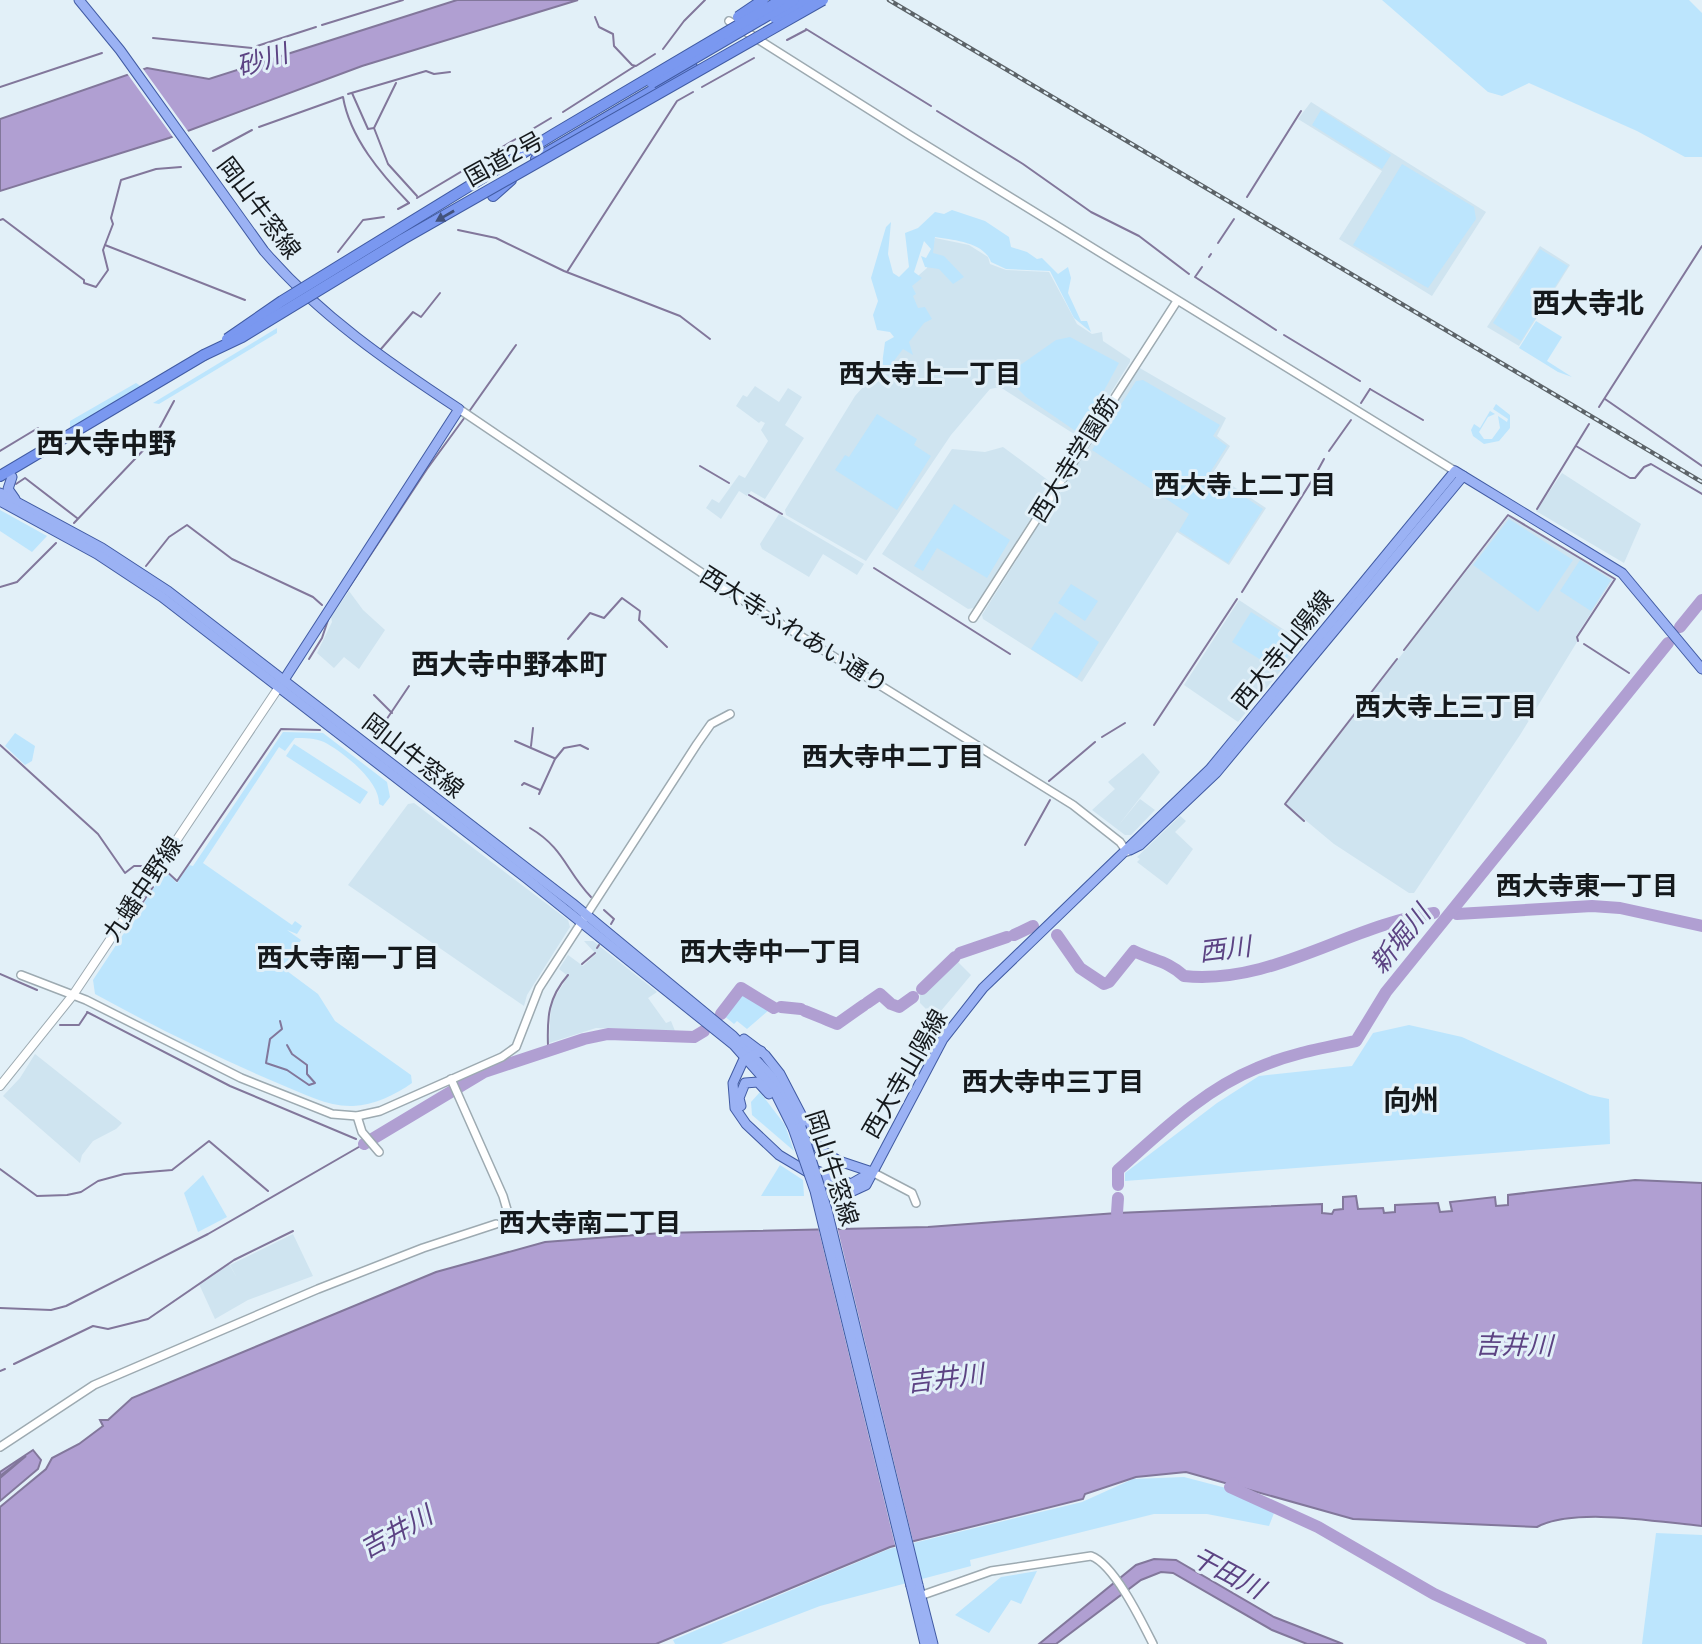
<svg xmlns="http://www.w3.org/2000/svg" width="1702" height="1644" font-family="Figtree,'Noto Sans JP',sans-serif">
<rect width="100%" height="100%" fill="#e2f0f8"/>
<g fill="#cfe4f0">
<polygon points="1311,102 1486,212 1432,296 1339,239 1382,171 1298,119"/>
<polygon points="935,238 969,245 988,257 990,264 1006,270 1049,272 1077,324 1092,334 1102,332 1103,341 1130,359 1130,362 1082,439 1000,387 990,389 951,435 866,561 786,515 785,510 855,396 871,378 878,382 911,326 911,282 927,268"/>
<polygon points="1540,246 1570,265 1519,346 1487,327"/>
<polygon points="1138,367 1226,418 1217,436 1230,446 1213,473 1266,508 1229,565 1177,532 1082,682 983,619 982,615"/>
<polygon points="755,386 779,402 788,388 802,397 785,425 804,438 765,499 751,491 747,496 739,491 721,519 706,508 712,499 719,503 739,475 745,478 768,441 761,430 765,423 761,421 759,423 736,406 743,395 747,397"/>
<polygon points="1003,447 1053,484 974,608 968,609 882,554 952,449 985,452"/>
<polygon points="1562,473 1641,524 1624,563 1536,511"/>
<polygon points="779,514 864,564 857,575 823,554 809,577 762,549 760,544"/>
<polygon points="1509,516 1613,579 1576,636 1577,642 1520,735 1414,893 1409,893 1334,844 1286,804"/>
<polygon points="349,591 363,610 385,630 359,669 344,657 334,668 317,653 332,622 331,617"/>
<polygon points="1239,600 1304,643 1238,722 1184,685"/>
<polygon points="1143,753 1160,772 1118,826 1140,799 1155,810 1131,835 1125,835 1092,810 1115,789 1108,782"/>
<polygon points="414,803 568,920 570,927 527,995 524,1006 348,885 408,804"/>
<polygon points="1180,816 1186,821 1175,832 1193,849 1167,885 1137,862 1140,859 1137,857"/>
<polygon points="584,941 593,941 657,992 648,998 666,1023 671,1021 675,1031 596,1028 549,1043 551,1004 568,976 559,969 568,955 583,966 596,954"/>
<polygon points="955,959 971,975 935,1018 920,1003 920,994"/>
<polygon points="35,1054 122,1123 116,1129 93,1141 82,1155 80,1163 3,1096 20,1078"/>
<polygon points="293,1234 313,1276 248,1300 215,1319 199,1284 229,1264 237,1278 230,1265"/>
</g>
<g fill="#bce5fd">
<polygon points="1382,0 1689,0 1702,13 1702,157 1685,157 1637,131 1529,83 1502,96 1488,92"/>
<polygon points="1321,110 1391,155 1382,169 1312,125"/>
<polygon points="1402,164 1474,207 1476,219 1428,288 1353,245"/>
<path d="M952,210L985,221L1009,237L1011,247L1027,252L1037,259L1042,258L1058,274L1068,267L1071,278L1068,293L1081,321H1087L1091,332L1074,318L1050,271L1006,269L991,262C984,242 953,240 935,237L933,253L944,256L964,277L953,284L939,269L925,267L921,256L926,258L931,249L924,241L914,272L922,278L912,286L916,294L913,296L918,308L925,307L932,319L924,323L909,342L913,355L903,349L880,379L885,342L894,337L890,332L877,330L873,315L878,301L871,278L886,227L891,222L888,254L893,273L899,277L909,267L905,233L918,228L935,212L944,214Z"/>
<polygon points="1540,249 1568,266 1521,341 1493,323"/>
<polygon points="1536,321 1562,337 1547,361 1572,377 1558,372 1519,348"/>
<polygon points="277,328 277,333 159,404 153,403"/>
<polygon points="1070,337 1119,363 1082,431 1077,432 1026,397 1013,384 1009,373 1056,340"/>
<polygon points="1143,380 1220,425 1213,436 1227,446 1209,474 1263,509 1228,563 1179,531 1189,514 1092,450 1136,381"/>
<polygon points="136,383 142,387 70,429 70,421"/>
<polygon points="1496,404 1510,415 1510,428 1499,441 1484,444 1473,436 1471,430 1474,424 1480,428 1490,411 1495,414 1488,417 1479,432 1484,439 1492,439 1500,428 1498,416 1507,422 1508,419 1493,409"/>
<polygon points="877,414 917,439 914,445 931,456 897,510 835,470 845,455 849,457"/>
<polygon points="954,504 1010,540 987,578 937,548 923,571 914,566"/>
<polygon points="0,510 47,536 32,552 0,531"/>
<polygon points="1509,519 1573,560 1538,612 1473,565"/>
<polygon points="1580,560 1611,580 1591,611 1560,591"/>
<polygon points="1071,584 1098,601 1085,621 1058,603"/>
<polygon points="1055,612 1099,642 1077,678 1031,649"/>
<polygon points="1251,612 1297,641 1279,671 1232,642"/>
<path d="M283,732L323,733L387,782L390,797L383,806L379,804C380,781 343,752 324,742C315,738 305,738 295,738L285,751L279,747L203,863L292,925L295,921L302,926L297,934L287,930L301,940L283,968L318,994L335,1021L411,1075L412,1083C395,1095 374,1105 353,1106C328,1107 305,1094 282,1085C218,1058 155,1027 95,994L93,980L165,871L177,883L189,865L193,866Z"/>
<polygon points="15,733 35,746 32,761 25,765 5,746"/>
<polygon points="294,744 368,792 360,804 286,756"/>
<polygon points="740,992 769,1010 747,1029 737,1021 734,1024 723,1015"/>
<polygon points="1409,1025 1462,1037 1590,1095 1609,1099 1610,1144 1125,1181 1125,1173 1217,1103 1259,1076 1352,1066 1373,1033"/>
<polygon points="760,1092 785,1125 794,1151 752,1115 751,1102"/>
<polygon points="780,1165 803,1180 804,1196 761,1196"/>
<polygon points="203,1175 227,1217 198,1232 184,1193"/>
<polygon points="1184,1477 1226,1488 1274,1513 1269,1526 1207,1514 1154,1514 970,1560 971,1566 820,1606 721,1644 675,1644 673,1640 889,1549 1082,1502 1133,1479"/>
<polygon points="1656,1533 1702,1535 1702,1644 1642,1644"/>
<polygon points="1037,1571 1021,1604 1011,1600 989,1633 955,1615 1001,1577"/>
</g>
<g fill="#b09fd2" stroke="#82779b" stroke-width="2">
<polygon points="457,0 578,0 362,66 169,138 0,191 0,119 147,68 209,79"/>
<path d="M1635,1180L1702,1183V1526C1658,1522 1575,1507 1537,1527L1353,1519L1186,1472L1136,1477L1085,1494L1083,1499L890,1547L656,1644H0V1507L46,1469L52,1458L79,1444L103,1426L100,1420H108L132,1398L436,1272L545,1242L661,1233L928,1227L1117,1213L1322,1204V1213L1332,1214L1334,1210L1343,1209V1197L1356,1196L1358,1209L1383,1208L1384,1213L1395,1212V1205L1438,1203L1440,1212L1452,1211L1450,1202L1495,1197L1496,1206L1508,1205V1195Z"/>
<polygon points="33,1450 41,1460 38,1469 0,1501 0,1478 26,1456 0,1476 0,1472"/>
<polygon points="1154,1559 1176,1560 1274,1617 1343,1644 1307,1644 1272,1630 1173,1573 1161,1572 1141,1580 1056,1644 1039,1644 1136,1565"/>
</g>
<g fill="#e2f0f8">
<polygon points="141,66 190,134 175,140 126,72"/>
<polygon points="837,1226 914,1545 896,1549 818,1227"/>
</g>
<g fill="none" stroke-linecap="round" stroke-linejoin="round">
<g stroke="#82779b" stroke-width="2">
<polyline points="595,17 599,27 613,34 614,46 632,65 636,66 655,54"/>
<polyline points="322,25 403,0"/>
<polyline points="806,29 931,106"/>
<polyline points="153,38 252,48"/>
<polyline points="787,40 806,30"/>
<polyline points="257,46 316,27"/>
<polyline points="663,49 684,21 705,0"/>
<polyline points="0,87 102,53"/>
<polyline points="702,87 754,58"/>
<polyline points="352,93 368,129 374,128 388,164 417,196"/>
<polyline points="348,94 426,71 434,74 450,72"/>
<polyline points="937,111 1023,164 1091,212 1139,236 1189,274"/>
<polyline points="563,112 635,66"/>
<path d="M259,127L343,97C350,138 381,174 409,203"/>
<polyline points="374,128 396,83"/>
<polyline points="213,151 252,130"/>
<polyline points="1247,197 1301,111"/>
<polyline points="417,198 551,118"/>
<polyline points="398,209 409,203"/>
<polyline points="0,220 3,219 84,280 84,283 96,287 108,270 103,250 113,224 111,218 121,180 156,169 181,167"/>
<polyline points="458,230 496,238 564,271 680,316 710,339"/>
<polyline points="1218,243 1234,219"/>
<polyline points="105,245 245,300"/>
<polyline points="338,252 363,220 384,217"/>
<polyline points="1209,257 1211,254"/>
<polyline points="1202,267 1195,277 1276,330"/>
<polyline points="567,272 677,101 693,92"/>
<polyline points="1284,335 1360,381"/>
<polyline points="381,349 413,312 421,317 440,293"/>
<polyline points="1370,389 1423,420"/>
<polyline points="1605,399 1702,466"/>
<polyline points="1361,403 1370,389"/>
<polyline points="1599,407 1702,246"/>
<polyline points="468,413 516,345"/>
<polyline points="1576,446 1630,478 1635,478 1644,467 1651,464 1702,494"/>
<polyline points="0,451 38,428"/>
<polyline points="1329,451 1351,420"/>
<polyline points="700,466 729,483"/>
<polyline points="1318,470 1324,459"/>
<polyline points="16,484 25,478 77,518"/>
<polyline points="749,495 782,514"/>
<polyline points="1537,509 1589,424"/>
<polyline points="74,523 153,440 174,401"/>
<polyline points="146,566 169,537 187,525 232,559 313,597 322,605"/>
<polyline points="874,568 1010,654"/>
<polyline points="0,587 17,582 56,543"/>
<polyline points="346,592 427,469 465,417"/>
<polyline points="1242,592 1316,474"/>
<polyline points="568,639 590,613 604,618 622,598 640,611 639,620 667,647"/>
<polyline points="1584,644 1629,673"/>
<polyline points="1404,650 1508,515 1615,579 1577,637 1578,641"/>
<polyline points="309,659 322,638 329,617"/>
<polyline points="1635,677 1638,679"/>
<polyline points="374,695 392,713"/>
<polyline points="1154,725 1237,599"/>
<polyline points="1102,737 1125,723"/>
<polyline points="374,738 409,686"/>
<polyline points="515,741 554,758"/>
<polyline points="0,745 98,834 125,873 134,866 150,866"/>
<polyline points="531,746 533,728"/>
<polyline points="1049,781 1095,742"/>
<polyline points="522,785 524,783 540,790"/>
<polyline points="539,794 555,759 564,748 580,745 588,749"/>
<polyline points="1304,821 1285,804 1397,659"/>
<path d="M530,828C564,848 566,871 591,897"/>
<polyline points="1025,845 1050,800"/>
<polyline points="164,869 177,881 281,729 320,730"/>
<polyline points="161,875 165,868"/>
<polyline points="604,910 614,919 611,924"/>
<polyline points="1426,912 1428,913"/>
<polyline points="126,927 153,887"/>
<polyline points="597,948 599,945"/>
<polyline points="582,964 595,953"/>
<polyline points="0,974 37,990"/>
<polyline points="87,1012 230,1086 356,1139"/>
<polyline points="280,1021 282,1029 270,1039 266,1063 287,1070 309,1085 315,1083 307,1074 307,1065 292,1054 287,1045"/>
<polyline points="60,1025 79,1025 87,1013"/>
<path d="M548,1046C547,1017 548,998 568,975"/>
<polyline points="548,1050 549,1052"/>
<polyline points="0,1169 37,1196 67,1195 81,1192 98,1181 124,1174 172,1170 209,1141 268,1191"/>
<polyline points="0,1308 51,1310 66,1306 208,1234 364,1144"/>
<polyline points="14,1364 93,1326 108,1329 148,1319 234,1260 293,1231"/>
<polyline points="0,1371 5,1369"/>
</g>
<g stroke="#b09fd2" stroke-width="12">
<polyline points="1680,627 1702,600"/>
<polyline points="1457,914 1592,906 1620,908 1702,926"/>
<polyline points="1014,935 1033,926"/>
<path d="M1057,935L1080,968L1104,984L1109,982L1134,951C1154,961 1168,961 1184,976C1274,985 1348,925 1434,913"/>
<polyline points="960,953 1007,937"/>
<polyline points="922,989 955,957"/>
<polyline points="867,1003 880,994 891,1004 899,1007 913,997"/>
<polyline points="781,1007 801,1009"/>
<polyline points="805,1011 825,1019"/>
<polyline points="721,1014 741,988 774,1008"/>
<polyline points="827,1020 837,1024 864,1005"/>
<polyline points="364,1144 484,1072 584,1039 608,1034 694,1037 704,1031"/>
<path d="M1118,1185V1170C1161,1132 1203,1090 1257,1068C1289,1054 1322,1048 1356,1041L1386,992L1668,643"/>
<polyline points="1117,1213 1118,1198"/>
<polyline points="1233,1483 1230,1487 1318,1527 1434,1594 1541,1644"/>
</g>
<g stroke="#9daab1" stroke-width="10">
<g id="tertiary">
<polyline points="729,21 911,136 1455,471"/>
<polyline points="459,409 736,596 1073,805 1120,842 1127,852"/>
<polyline points="973,618 1177,301"/>
<polyline points="21,975 86,1000 241,1078 332,1114 357,1116 380,1111 502,1057 516,1047 539,988 697,744 711,724 730,714"/>
<polyline points="451,1079 503,1196 510,1220"/>
<polyline points="357,1116 362,1132 379,1152"/>
<polyline points="872,1172 912,1193 916,1203"/>
<polyline points="0,1447 94,1385 318,1289 423,1248 496,1224"/>
<path d="M917,1597L991,1571L1091,1556C1114,1564 1142,1622 1153,1644"/>
</g>
</g>
<g stroke="#9daab1" stroke-width="10">
<polyline id="secondary" points="0,1086 73,995 279,687"/>
</g>
<g stroke="#415ba3" stroke-width="11">
<g id="primary">
<path d="M79,0L120,50L264,251C319,315 389,363 459,409L282,683"/>
<polyline points="12,477 8,489 15,499"/>
<polyline points="0,493 102,548 168,591 572,903 733,1036 772,1077 801,1127"/>
<polyline points="0,501 97,554 162,597 526,878 734,1045 774,1090 793,1128"/>
<polyline points="1130,850 1140,845 1216,773 1463,476"/>
<polyline points="744,1039 765,1055 780,1074 819,1149 839,1161 872,1172"/>
<polyline points="761,1051 743,1061 733,1083 735,1108 746,1124 779,1155 836,1189 853,1191 866,1185 943,1039 983,988 1210,769 1455,471 1622,573 1702,669"/>
<polyline points="741,1106 739,1098 745,1083 758,1082 769,1094"/>
<polyline points="817,1171 851,1184 872,1172"/>
<polyline points="918,1585 933,1644"/>
<polyline points="911,1586 925,1644"/>
</g>
</g>
<g stroke="#415ba3" stroke-width="12">
<g id="trunk">
<polyline points="536,159 692,67"/>
<polyline points="493,196 511,180"/>
<polyline points="0,476 204,355"/>
</g>
</g>
<use href="#tertiary" stroke="#fff" stroke-width="7"/>
<use href="#secondary" stroke="#fff" stroke-width="8"/>
<use href="#primary" stroke="#9bb2f4" stroke-width="9"/>
<use href="#trunk" stroke="#7a98f0" stroke-width="10"/>
<g stroke="#5c6368" stroke-width="4.5">
<polyline id="rail" points="889,0 1702,482"/>
</g>
<use href="#rail" stroke="#e2f0f8" stroke-width="2" stroke-dasharray="5" stroke-linecap="butt"/>
<g stroke="#415ba3" stroke-width="11" stroke-linecap="butt">
<g id="primary-bridge">
<polyline points="801,1127 827,1210 918,1585"/>
<polyline points="793,1128 815,1191 911,1586"/>
</g>
</g>
<g stroke="#415ba3" stroke-width="12" stroke-linecap="butt">
<g id="trunk-bridge">
<polyline points="738,17 763,0"/>
<polyline points="775,18 808,0"/>
<polyline points="652,83 794,0"/>
<polyline points="227,339 282,301 554,134 781,0"/>
<polyline points="204,355 242,337 403,239 823,0"/>
</g>
</g>
<use href="#primary-bridge" stroke="#9bb2f4" stroke-width="9"/>
<use href="#trunk-bridge" stroke="#7a98f0" stroke-width="10"/>
</g>
<defs><path id="oneway-solid" d="M-6-.8H1V-3.2L6.5 0L1 3.2V.8H-6Z" transform="scale(1.75)"/></defs>
<use fill="#42527b" href="#oneway-solid" transform="translate(445 216) rotate(150)"/>
<g text-anchor="middle" stroke-width="6" stroke-linejoin="round" paint-order="stroke">
<g font-size="24" fill="#15191c" stroke="#e2f0f8">
<text transform="translate(504 159) rotate(-29)" y="8">国道2号</text>
<text transform="translate(259 208) rotate(53)" y="8">岡山牛窓線</text>
<text transform="translate(1074 459) rotate(-58)" y="8">西大寺学園筋</text>
<text transform="translate(794 630) rotate(32)" y="8">西大寺ふれあい通り</text>
<text transform="translate(1283 650) rotate(-51)" y="8">西大寺山陽線</text>
<text transform="translate(413 756) rotate(38)" y="8">岡山牛窓線</text>
<text transform="translate(143 889) rotate(-56)" y="8">九蟠中野線</text>
<text transform="translate(905 1074) rotate(-60)" y="8">西大寺山陽線</text>
<text transform="translate(832 1168) rotate(72)" y="8">岡山牛窓線</text>
</g>
<g font-size="26" font-style="italic" fill="#5c4383" stroke="#e2f0f8">
<text transform="translate(262 60) rotate(-17)" y="9">砂川</text>
<text transform="translate(1400 939) rotate(-51)" y="9">新堀川</text>
<text transform="translate(1225 949) rotate(-7)" y="9">西川</text>
<text transform="translate(1514 1345) rotate(1)" y="9">吉井川</text>
<text transform="translate(945 1378) rotate(-7)" y="9">吉井川</text>
<text transform="translate(396 1532) rotate(-29)" y="9">吉井川</text>
<text transform="translate(1228 1573) rotate(28)" y="9">干田川</text>
</g>
<g font-size="26" font-weight="bold" fill="#15191c" stroke="#e2f0f8">
<text x="930" y="383">西大寺上一丁目</text>
<text x="1245" y="494">西大寺上二丁目</text>
<text x="1446" y="716">西大寺上三丁目</text>
<text x="893" y="766">西大寺中二丁目</text>
<text x="1587" y="895">西大寺東一丁目</text>
<text x="771" y="961">西大寺中一丁目</text>
<text x="348" y="967">西大寺南一丁目</text>
<text x="1053" y="1091">西大寺中三丁目</text>
<text x="590" y="1232">西大寺南二丁目</text>
</g>
<g font-size="28" font-weight="bold" fill="#15191c" stroke="#e2f0f8">
<text x="1588" y="313">西大寺北</text>
<text x="106" y="453">西大寺中野</text>
<text x="509" y="674">西大寺中野本町</text>
<text x="1411" y="1110">向州</text>
</g>
</g>
</svg>
